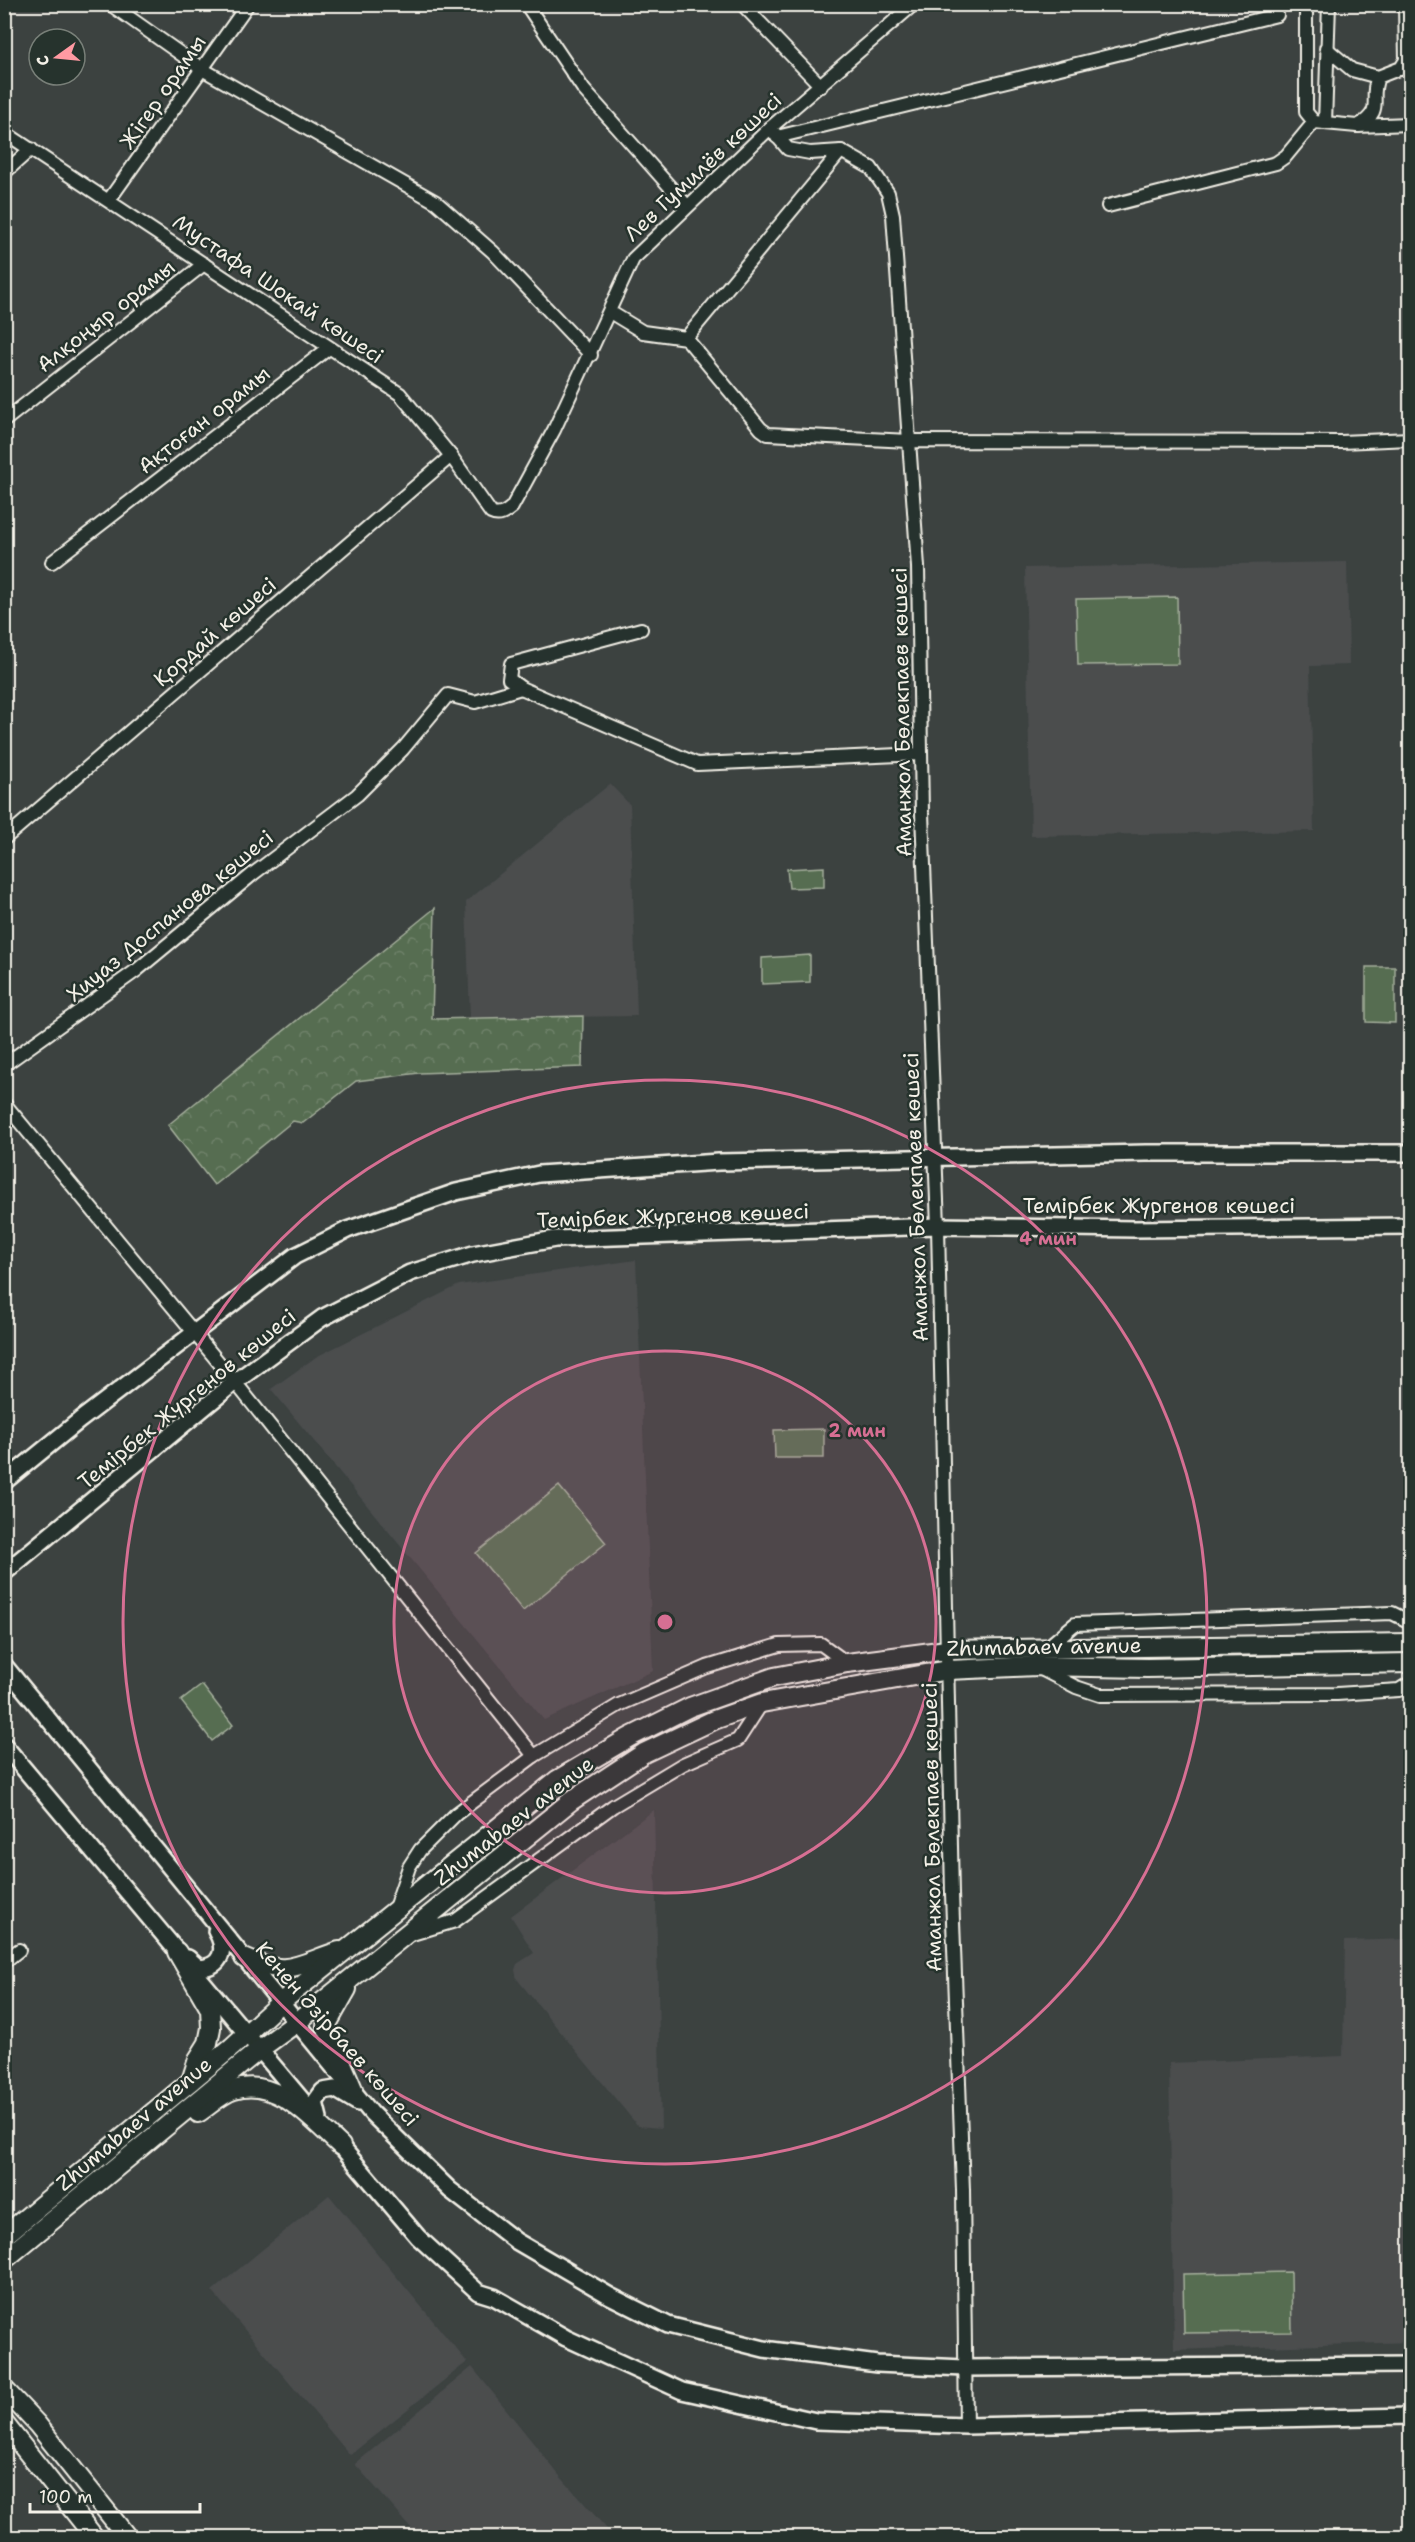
<svg xmlns="http://www.w3.org/2000/svg" width="1415" height="2542" font-family="'Shantell Sans',sans-serif">
<defs>
<pattern id="park-crowns" width="20" height="18" patternUnits="userSpaceOnUse" patternTransform="scale(1.5)"><rect width="20" height="18" fill="#566d51"/><path d="M2 6a3 3 0 1 1 6 0M12 15a3 3 0 1 1 6 0" fill="none" stroke="#6f826a"/></pattern>
</defs>
<rect width="100%" height="100%" fill="#3c4240"/>
<filter id="ink" filterUnits="userSpaceOnUse"><feTurbulence type="fractalNoise" baseFrequency=".0167" numOctaves="2"/><feDisplacementMap in="SourceGraphic" scale="12" xChannelSelector="R" yChannelSelector="G"/><feConvolveMatrix kernelMatrix="1 2 1 2 8 2 1 2 1" color-interpolation-filters="sRGB"/></filter>
<g filter="url(#ink)">
<g fill="#4b4d4e">
<polygon points="1347,562 1349,665 1310,666 1314,831 1031,836 1025,568"/>
<polygon points="610,784 630,805 637,1016 470,1018 466,902"/>
<polygon points="636,1260 653,1671 544,1720 271,1389 316,1357 459,1285"/>
<polygon points="654,1810 661,2128 638,2126 517,1979 515,1970 517,1964 534,1953 511,1916"/>
<polygon points="1410,1939 1410,2342 1174,2350 1169,2063 1343,2056 1345,1941"/>
<polygon points="329,2195 467,2362 350,2455 212,2291"/>
<polygon points="472,2367 559,2475 614,2537 419,2537 355,2464"/>
</g>
<g fill="#566d51" stroke="#a5af9c" stroke-width="1.5">
<polygon points="1177,597 1178,664 1078,665 1076,599"/>
<polygon points="824,867 824,887 789,888 787,869"/>
<polygon points="810,955 810,982 762,984 762,958"/>
<polygon points="1366,967 1395,967 1395,1023 1366,1022"/>
<polygon points="824,1429 824,1458 775,1458 774,1430"/>
<polygon points="559,1486 606,1543 523,1611 476,1553"/>
<polygon points="202,1685 233,1725 212,1741 181,1701"/>
<polygon points="1291,2272 1292,2332 1184,2333 1183,2274"/>
</g>
<polygon fill="url(#park-crowns)" stroke="#a5af9c" stroke-width="1.5" points="435,908 432,1019 583,1016 582,1067 419,1073 356,1081 303,1123 293,1121 214,1185 168,1125"/>
<g fill="none" stroke-linecap="round" stroke-linejoin="round">
<g stroke="#f4f1e8" stroke-width="16">
<g id="minor">
<polyline points="110,4 202,69 436,202 493,252 591,355"/>
<polyline points="526,4 584,90 687,206"/>
<polyline points="742,4 821,86"/>
<polyline points="1306,4 1306,112 1314,122 1357,126 1410,124"/>
<polyline points="1326,48 1352,70 1378,77"/>
<polyline points="1325,123 1329,4"/>
<path d="M1358,126C1386,109 1368,100 1378,77L1401,68L1406,60L1405,4"/>
<path d="M4,132L400,394L451,456L491,513C499,517 505,513 512,507L554,430L633,259L770,128L914,4"/>
<polyline points="777,137 1277,15"/>
<polyline points="4,173 31,149"/>
<polyline points="109,200 248,4"/>
<polyline points="1108,206 1276,163 1286,156 1314,122"/>
<polyline points="610,312 643,332 686,338 761,429 768,434 909,441 893,215 888,193 871,168 841,151 810,153 788,149 770,128"/>
<polyline points="686,338 841,151"/>
<polyline points="4,421 204,264"/>
<polyline points="52,562 329,348"/>
<polyline points="641,629 511,664 509,679 521,688 697,764 921,754"/>
<polyline points="4,839 451,456"/>
<polyline points="4,1065 137,970 253,874 357,795 403,749 448,695 475,702 521,688"/>
<polyline points="4,1103 235,1382 534,1756"/>
<polyline points="1045,1649 1075,1624 1392,1613 1410,1622"/>
<polyline points="1039,1668 1076,1687 1100,1695 1337,1694 1399,1690 1410,1683"/>
<polyline points="395,1908 409,1867 420,1850 456,1814 534,1756 619,1705 707,1667 779,1645 821,1644 847,1663"/>
<polyline points="412,1934 455,1921 613,1806 683,1764 738,1740 762,1703"/>
<polyline points="4,1962 19,1950"/>
<polyline points="966,2426 963,2190 952,1894 938,1226 922,813 918,567 909,441 1341,442 1410,439"/>
</g>
</g>
<g stroke="#f4f1e8" stroke-width="20">
<g id="tertiary">
<polyline points="4,1482 80,1420 295,1256 347,1230 456,1192 539,1174 719,1162 1146,1153 1410,1153"/>
<polyline points="4,1573 235,1382 322,1318 410,1273 473,1254 555,1239 938,1226 1134,1229 1410,1226"/>
<polyline points="4,1665 372,2114 450,2190 516,2241 610,2296 668,2325 764,2349 877,2364 964,2368 1410,2365"/>
<polyline points="4,1745 313,2113"/>
<path d="M188,1958L199,1968C222,1967 227,1949 216,1931"/>
<polyline points="319,2118 315,2102 323,2091 335,2089 358,2103"/>
<polyline points="334,2138 418,2237 478,2292 494,2297 566,2338 682,2391 816,2421 966,2426 1410,2416"/>
</g>
</g>
<g stroke="#f4f1e8" stroke-width="22">
<g id="secondary">
<polyline points="177,1952 210,2009 211,2028 208,2043 198,2059 191,2081"/>
<path d="M244,1958C288,1978 296,1965 339,1951"/>
<polyline points="347,1989 326,2026 353,2089"/>
<path d="M198,2113C209,2106 221,2094 234,2090C276,2076 312,2120 341,2146"/>
<polyline points="4,2236 232,2047 280,2003 557,1780 630,1737 690,1707 774,1677 847,1663 947,1650 1410,1643"/>
<polyline points="4,2260 260,2049 296,2023 571,1801 644,1753 714,1720 762,1703 948,1670 1036,1666 1147,1668 1410,1663"/>
<polyline points="4,2389 37,2424 128,2538"/>
<polyline points="4,2423 95,2538"/>
</g>
</g>
<use href="#minor" stroke="#26332d" stroke-width="12"/>
<use href="#tertiary" stroke="#26332d" stroke-width="15"/>
<use href="#secondary" stroke="#26332d" stroke-width="18"/>
</g>
</g>
<circle cx="665" cy="1622" r="271" fill="#d66f93" fill-opacity=".12"/>
<g fill="none" stroke="#d66f93" stroke-width="3">
<circle cx="665" cy="1622" r="271"/>
<circle cx="665" cy="1622" r="542"/>
</g>
<g text-anchor="middle" stroke-width="5" stroke-linejoin="round" paint-order="stroke">
<g font-size="21" fill="#f4f1e8" stroke="#26332d">
<text transform="translate(163 92) rotate(-55)" y="7">Жігер орамы</text>
<text transform="translate(703 167) rotate(-43)" y="7">Лев Гумилёв көшесі</text>
<text transform="translate(278 289) rotate(34)" y="7">Мустафа Шокай көшесі</text>
<text transform="translate(106 316) rotate(-38)" y="7">Алқоңыр орамы</text>
<text transform="translate(204 420) rotate(-38)" y="7">Ақтоған орамы</text>
<text transform="translate(215 632) rotate(-41)" y="7">Қордай көшесі</text>
<text transform="translate(902 712) rotate(-91)" y="7">Аманжол Бөлекпаев көшесі</text>
<text transform="translate(170 916) rotate(-39)" y="7">Хиуаз Доспанова көшесі</text>
<text transform="translate(916 1197) rotate(-92)" y="7">Аманжол Бөлекпаев көшесі</text>
<text x="1159" y="1213">Темірбек Жүргенов көшесі</text>
<text transform="translate(673 1216) rotate(-2)" y="7">Темірбек Жүргенов көшесі</text>
<text transform="translate(187 1399) rotate(-39)" y="7">Темірбек Жүргенов көшесі</text>
<text transform="translate(1044 1647) rotate(-1)" y="7">Zhumabaev avenue</text>
<text transform="translate(514 1821) rotate(-38)" y="7">Zhumabaev avenue</text>
<text transform="translate(932 1827) rotate(-91)" y="7">Аманжол Бөлекпаев көшесі</text>
<text transform="translate(337 2034) rotate(49)" y="7">Кенен Әзірбаев көшесі</text>
<text transform="translate(134 2124) rotate(-40)" y="7">Zhumabaev avenue</text>
</g>
</g>
<circle cx="665" cy="1622" r="9" fill="#d66f93" stroke="#26332d" stroke-width="3"/>
<g font-size="18" text-anchor="middle" font-weight="bold" fill="#d66f93" stroke="#26332d" stroke-width="5" stroke-linejoin="round" paint-order="stroke">
<text x="1048" y="1245">4 мин</text>
<text x="857" y="1437">2 мин</text>
</g>
<rect width="1415" height="2542" fill="none" stroke="#26332d" stroke-width="24"/>
<rect x="12" y="12" width="1391" height="2518" fill="none" stroke="#f4f1e8" stroke-width="2" filter="url(#ink)"/>
<g transform="translate(57 57) rotate(255)"><circle r="28" fill="#26332d" stroke="#787f78" stroke-width="1.5"/>
<path d="M0-4.5L10 22L0 15L-10 22Z" fill="#ff9aa2"/>
<text y="-9" font-size="16" font-weight="bold" text-anchor="middle" fill="#f4f1e8">С</text>
</g>
<path d="M30 2503v9h170v-9" fill="none" stroke="#f4f1e8" stroke-width="3"/>
<text x="39" y="2503" font-size="18" fill="#f4f1e8" stroke="#26332d" stroke-width="4.5" paint-order="stroke">100 m</text>
</svg>
